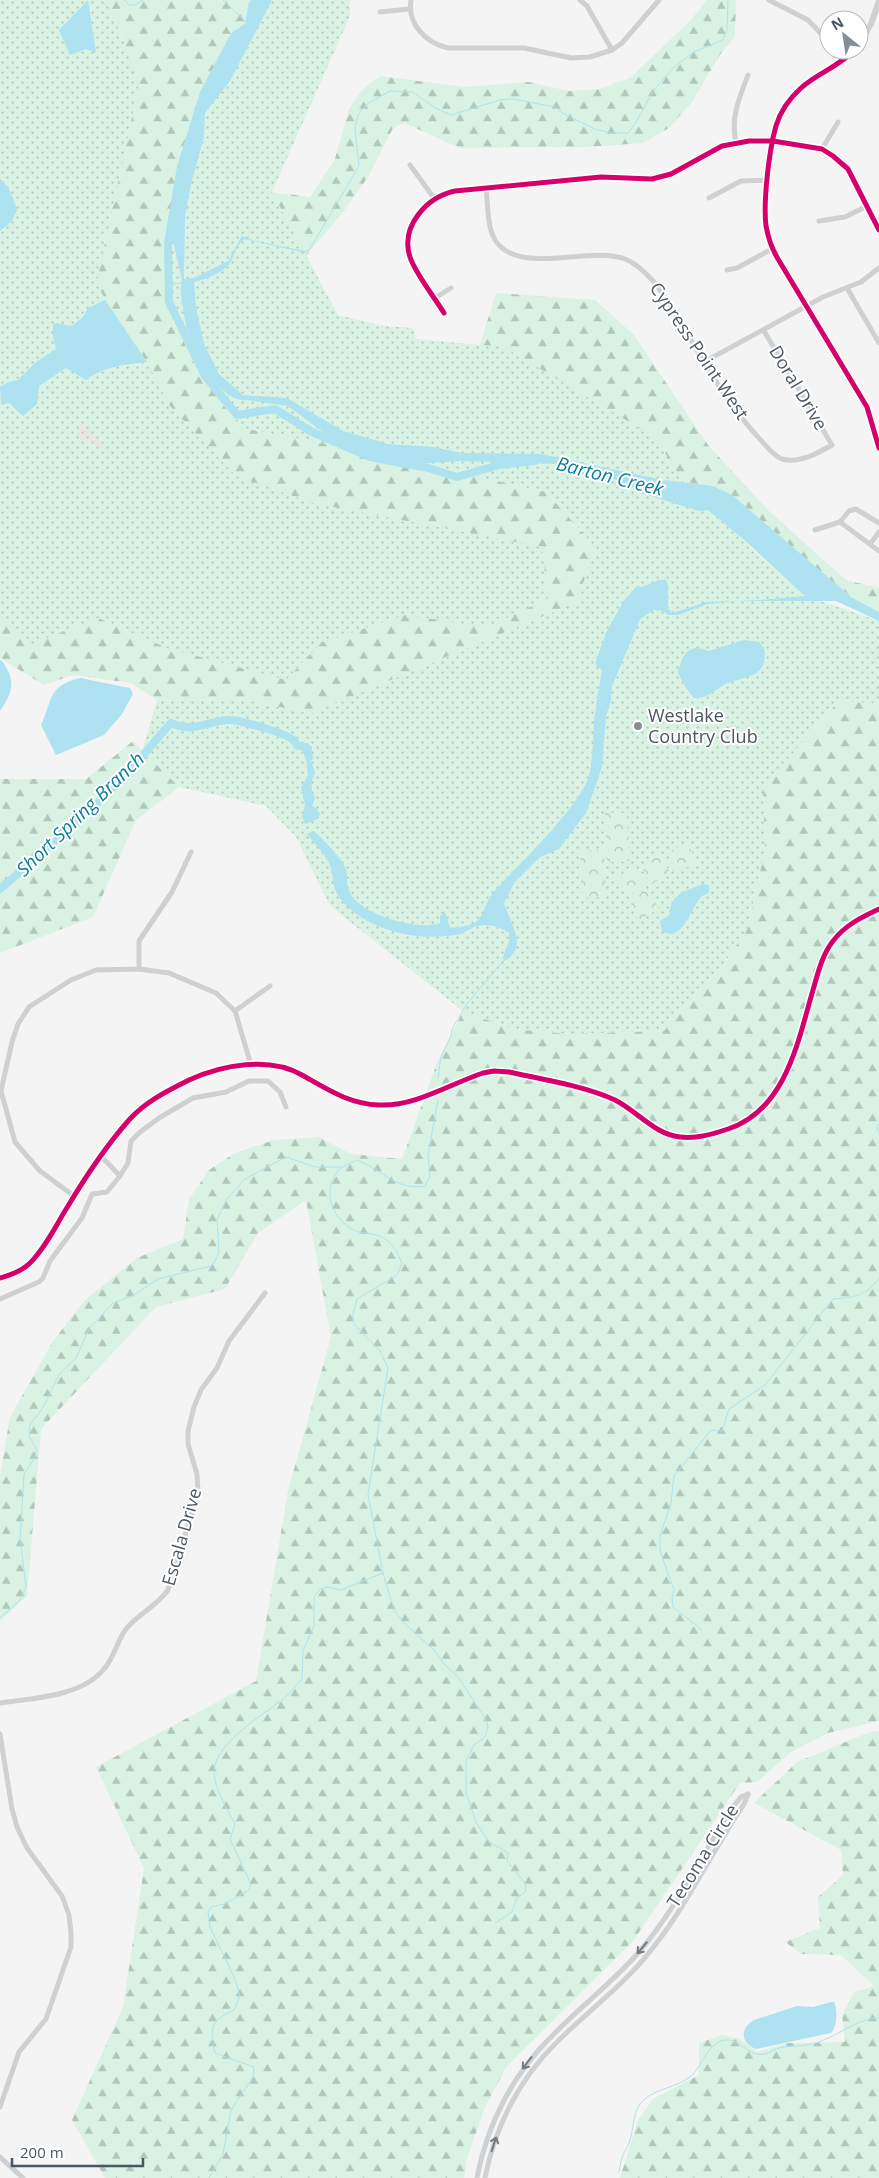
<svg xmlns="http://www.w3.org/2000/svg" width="879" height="2178" font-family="'Open Sans',sans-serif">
<defs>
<pattern id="grass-dots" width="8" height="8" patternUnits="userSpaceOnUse" patternTransform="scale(1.25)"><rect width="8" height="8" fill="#d9f2e3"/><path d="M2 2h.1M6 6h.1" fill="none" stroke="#b2c7bb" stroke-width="1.8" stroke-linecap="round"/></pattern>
<pattern id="forest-firs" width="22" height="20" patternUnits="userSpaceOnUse" patternTransform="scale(1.25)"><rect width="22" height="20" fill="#d9f2e3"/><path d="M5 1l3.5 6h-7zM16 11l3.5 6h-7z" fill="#b2c7bb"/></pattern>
<pattern id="sand-dots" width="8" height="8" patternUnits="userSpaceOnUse" patternTransform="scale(1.25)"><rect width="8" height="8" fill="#e7e6e1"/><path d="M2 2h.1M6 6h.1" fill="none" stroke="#c8c7c4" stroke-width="1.8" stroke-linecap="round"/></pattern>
<pattern id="park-crowns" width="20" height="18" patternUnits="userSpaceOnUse" patternTransform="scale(1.25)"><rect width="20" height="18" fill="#d9f2e3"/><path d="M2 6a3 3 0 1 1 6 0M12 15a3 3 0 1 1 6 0" fill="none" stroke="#b2c7bb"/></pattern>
</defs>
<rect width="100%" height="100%" fill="#f4f4f4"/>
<g fill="url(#grass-dots)">
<polygon points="0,0 105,0 109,7 153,105 133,316 250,461 562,532 557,605 282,696 0,642"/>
<polygon points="262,0 350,0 350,16 272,192 338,315 384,326 413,328 416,339 480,345 511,334 701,445 710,502 753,550 806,596 879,621 879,704 839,701 763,787 765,850 747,930 725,962 664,1031 569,1034 512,1029 463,1011 330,906 296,837 266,806 179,787 142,751 157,700 237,699 312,713 577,602 595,547 545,492 332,445 246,429 221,403 192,363 169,302 165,238 180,154 216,69"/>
</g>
<g fill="url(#forest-firs)">
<polygon points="105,0 262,0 216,69 180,154 165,238 169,302 192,363 221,403 246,429 332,445 546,492 595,547 577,602 312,713 237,699 157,700 131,683 73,675 44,685 0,658 0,613 29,645 98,618 167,648 286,680 321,643 405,615 487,627 548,599 542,547 313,503 236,476 169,405 147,362 105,300 97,281 139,84 122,35"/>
<polygon points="707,0 736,0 735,36 719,56 692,102 669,128 643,143 586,147 460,148 404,123 393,128 368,177 343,212 306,256 272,192 310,197 335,159 349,109 362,90 380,76 464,87 529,82 569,91 600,89 630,78 690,21"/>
<polygon points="496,293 595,300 634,335 708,445 769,511 846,580 879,588 879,612 851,597 713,486 683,482 656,438 502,346 480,345"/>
<polygon points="839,701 879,704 879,1721 828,1733 791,1752 757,1782 740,1783 633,1941 507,2066 485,2107 467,2158 464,2178 105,2178 72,2120 123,2007 144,1868 96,1767 256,1681 288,1491 331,1337 306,1200 258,1233 225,1289 156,1307 41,1429 27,1596 0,1621 0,1477 10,1417 53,1341 85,1300 137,1258 183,1239 189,1199 209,1170 235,1153 274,1140 319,1137 351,1154 402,1159 437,1063 463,1011 512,1029 569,1034 664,1031 725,962 747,930 765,850 763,787"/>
<polygon points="133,741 179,787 136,820 93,917 0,953 0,779 86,779"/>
<polygon points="872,1731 879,1731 879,2178 620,2178 638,2120 653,2099 699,2075 699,2043 723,2035 739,2039 757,2052 788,2043 845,2042 842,2015 854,1992 874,1986 841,1955 802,1954 785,1942 820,1928 818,1897 843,1875 841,1850 754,1803 797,1762"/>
</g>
<path fill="url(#sand-dots)" d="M79,424H82C88,429 105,443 105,451L87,439L83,440C74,436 79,431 79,424Z"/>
<g fill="url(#park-crowns)">
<polygon points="605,813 627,813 629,861 607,862"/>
<polygon points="687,842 697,863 677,872 667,853"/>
<polygon points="604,850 606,897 582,898 580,851"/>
<polygon points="660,853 671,875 650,884 641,865"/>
<polygon points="636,866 646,887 626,896 616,877"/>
<polygon points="647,889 659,909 638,920 629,898 639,895"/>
</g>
<g fill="#aee2f0">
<polygon points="88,0 96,53 86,49 70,55 59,30"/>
<path d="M260,0H272L230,81L205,113L204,137L191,184L185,216L184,279L194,278L228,261L242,236L255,241L305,251L306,253L244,239C236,245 235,255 230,263C224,272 204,280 194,282L196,307L204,344L219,374L243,395L287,398L343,431L388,444L433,447L462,453L541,454L663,480L713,486L732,495L851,597L879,612V621L836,601H736L707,604L678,615H668L663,611L654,610L640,619L612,686L611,700L606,716L602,767L586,813L559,849L540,857L514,883L504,903C509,921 530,948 504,961L503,957L509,941V933C499,926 484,922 472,928C466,931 461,935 455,935C414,941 370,931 342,901C330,888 335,874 328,861C323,852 314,843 307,834L314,831C323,840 342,857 346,870C348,879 345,886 351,895C366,916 417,931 440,923V916L445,912L450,928C458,927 470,926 476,922C485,914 486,901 493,893C515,868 583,804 589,775C593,758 593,740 594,722C596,705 599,687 602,670L595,664L606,633L623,602L637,586C647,589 654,578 666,580L668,585V609L673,613L706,602L759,600L805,596L742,538L708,510L699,511L651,496L614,479L562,464L460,461L416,464L373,458L332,439L288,406L247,400C225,404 199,364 192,345C187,332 178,293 182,280L172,237L181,174L192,129L218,72Z"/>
<path d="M0,179C11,187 13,199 17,210L12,221L0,231Z"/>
<path d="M105,300L147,362C124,365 104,366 86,380L66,368L39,386L37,404L23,416L9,403L1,405L0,387L7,383L18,380L35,363L56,349L53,337V325L56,323L72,326L83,317L88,308Z"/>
<path d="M744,640L759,642L764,648C769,678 746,675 726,684C715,689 708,699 694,698L686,688L678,673C682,654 689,643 709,651Z"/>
<path d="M0,660C5,663 6,668 9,673C15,688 8,699 0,711Z"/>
<path d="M80,678L130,688L133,694L122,714L104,735L56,755L41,725C53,700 47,686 80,678Z"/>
<path d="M312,746L311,761L315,772C311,781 310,789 315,798L312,806L316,808L320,814L316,820L305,824L302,817L305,805L301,787L308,776L305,748Z"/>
<path d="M703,884L709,885V892C707,894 704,895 702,896C691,906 683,944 662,931L660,921L669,915C672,892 684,892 703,884Z"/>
<path d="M831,2002H834C838,2010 837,2027 831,2033L756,2049C740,2043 740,2028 754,2020L797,2006L813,2007Z"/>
</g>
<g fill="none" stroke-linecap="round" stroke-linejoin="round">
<g stroke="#aee2f0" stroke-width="1">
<polyline points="124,0 130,5 135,5 143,0"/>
<polyline points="223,0 246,22"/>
<polyline points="304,252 309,250 359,166 355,128 358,115 367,104 390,91 413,92 435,108 451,115 500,100 513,99 555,107 564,114 595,129 611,133 628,133 635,124 653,91 673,68 694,52 723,40 727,30 728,1"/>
<polyline points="169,285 181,283"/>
<polyline points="438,1078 441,1056 451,1036 452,1029 466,1005 504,960"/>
<polyline points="879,1124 877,1127 879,1134"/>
<polyline points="383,1573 394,1610 404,1623 434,1650 445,1665 459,1678 485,1718 488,1727 485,1737 474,1745 466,1761 466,1793 477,1824 488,1841 508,1853 507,1861 525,1883 526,1891 517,1898 512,1912 497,1922"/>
<polyline points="0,1618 19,1601 26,1587 20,1538 24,1474 34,1459 37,1450 29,1436 30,1425 42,1409 60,1373 76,1358 89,1329 113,1303 132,1296 158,1279 211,1266 216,1260 219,1251 217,1219 227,1199 245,1179 286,1157 315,1167 342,1167"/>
<path d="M702,1630L673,1607L672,1599L674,1590L660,1551V1536L671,1503L674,1476L711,1430L722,1431L729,1409L765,1385L833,1299C855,1297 865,1297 879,1278"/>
<path d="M619,2172C620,2166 621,2159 624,2153C625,2150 628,2147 629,2143C634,2130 632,2116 640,2104C651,2089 676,2088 690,2077C703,2066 708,2041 726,2040C738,2039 746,2052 757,2054C765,2056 771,2051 779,2048C789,2045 802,2047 812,2044C834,2039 859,2017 879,2018"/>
<path d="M209,2178L223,2154L231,2110L253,2077L254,2067L215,2053C210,2029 209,2021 234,2010L240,1995L234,1977L210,1927L208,1912L211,1907L225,1904L249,1890L251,1884L230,1839L235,1824C227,1808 214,1789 214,1771C215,1745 259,1717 278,1703C287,1697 295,1687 302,1679L303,1650L314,1626V1597L320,1589L328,1587L341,1590L383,1573L368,1494L388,1368L380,1351L353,1323V1313L357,1299L397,1275L402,1264C398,1254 395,1246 385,1239C377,1232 361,1235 352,1229C332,1217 322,1192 337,1172C341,1166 350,1164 357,1160C382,1170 397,1191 425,1186L430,1177L428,1155L438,1100"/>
</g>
<g stroke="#aee2f0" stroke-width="8">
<polyline points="256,0 252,6 249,26 234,36 204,93 181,167 168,243 169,302 205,376 237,415 275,409 312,432 370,457 428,468 457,477 499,465 535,461"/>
<path d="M0,889C41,854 82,819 120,781C138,763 153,742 171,723C193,733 205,722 227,720C237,719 286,733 293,740C295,741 296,744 298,746L306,747L309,757"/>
</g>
<g stroke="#ced0d2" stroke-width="5">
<path d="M411,0C407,24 426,43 448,48H524L571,58L590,57L612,50L622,43L659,0"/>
<polyline points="580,0 587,6 612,50"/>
<polyline points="769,0 808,20 829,42"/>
<polyline points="380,12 409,9"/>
<polyline points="836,50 844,60"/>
<path d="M736,142C730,117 740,97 748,75"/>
<polyline points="822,149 838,122"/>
<polyline points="410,165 434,198"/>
<path d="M486,188C488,204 487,226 495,240C519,277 588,245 625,259C636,263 646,273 654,282C666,297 675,314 685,330C707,367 728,404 757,436C765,444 772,455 782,459C799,464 818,453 832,445L764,331"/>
<polyline points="709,198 741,181 768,180"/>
<polyline points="819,221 845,217 867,206"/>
<polyline points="727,270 737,268 772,249"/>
<polyline points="847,288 879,343"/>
<polyline points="435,298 451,288"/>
<path d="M444,313C435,298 415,273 410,257C400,226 427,197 455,191L601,177L652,179L671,174L722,146L749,141H773L822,149L833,156L848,169L879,230"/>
<polyline points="704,362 823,297 861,282 879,268"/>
<polyline points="840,522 849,511 856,509 879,523"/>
<polyline points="840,522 879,551"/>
<polyline points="815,530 840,522"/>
<polyline points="870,544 879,532"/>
<polyline points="139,969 139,941 172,892 191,852"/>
<polyline points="235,1011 270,986"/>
<polyline points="101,1156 120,1176 128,1163 131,1141 139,1133 159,1118 193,1098 226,1092 249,1081 268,1081 280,1092 286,1107"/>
<polyline points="74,1196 40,1171 15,1142 1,1091 12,1042 18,1024 29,1007 71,980 96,970 139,969 169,973 216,993 235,1011 251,1065"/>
<polyline points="0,1299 39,1282 43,1278 50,1261 82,1218 92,1194 107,1192 120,1176"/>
<path d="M0,1703C33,1698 81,1697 104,1669C114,1658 117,1641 126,1629C138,1614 157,1606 168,1590L198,1493L197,1474L188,1444V1431L194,1407L201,1390L217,1368L229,1341L265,1293"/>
<polyline points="0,1734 12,1809 17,1827 27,1848 62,1896 69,1915 71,1933 71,1947 46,2019 19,2052 0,2107"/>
<polyline points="0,2157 23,2178"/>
<path d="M477,2178C487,2124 513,2074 552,2036C580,2007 613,1982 639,1952C676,1909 702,1855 732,1808L741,1797L748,1794"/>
<path d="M485,2178C495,2127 519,2079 557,2042C588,2011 625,1984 652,1949C688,1904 712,1851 744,1804L748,1794"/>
</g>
<g stroke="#ced0d2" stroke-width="6">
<polyline points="859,44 871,24 879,1"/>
<path d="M854,50C839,67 817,73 801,88C790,98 780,112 776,126C769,150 763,202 766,226C768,237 772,249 778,259L867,407L879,448"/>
<path d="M0,1278C11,1275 22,1271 30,1263C46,1247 56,1225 68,1206C86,1176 106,1146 129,1120C145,1102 167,1091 189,1080C222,1065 269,1056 302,1075C327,1089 349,1104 379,1105C414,1107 450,1084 483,1073L494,1071L509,1072C541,1079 585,1086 615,1100C637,1111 654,1134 680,1137C697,1139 713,1134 728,1129C786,1110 798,1041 813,990C818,973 822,955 833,941C845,925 862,917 879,909"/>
</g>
<g stroke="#fff" stroke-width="8">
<g id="cycleway">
<path d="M854,50C839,67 817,73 801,88C790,98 780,112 776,126C769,150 763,202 766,226C768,237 772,249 778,259L867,407L879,448"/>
<path d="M444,313C435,298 415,273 410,257C400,226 427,197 455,191L601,177L652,179L671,174L722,146L749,141H773L822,149L833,156L848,169L879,230"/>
<path d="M0,1278C11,1275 22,1271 30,1263C46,1247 56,1225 68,1206C86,1176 106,1146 129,1120C145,1102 167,1091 189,1080C222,1065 269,1056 302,1075C327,1089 349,1104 379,1105C414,1107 450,1084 483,1073L494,1071L509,1072C541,1079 585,1086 615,1100C637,1111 654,1134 680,1137C697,1139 713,1134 728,1129C786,1110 798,1041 813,990C818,973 822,955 833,941C845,925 862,917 879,909"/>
</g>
</g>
<use href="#cycleway" stroke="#d6006c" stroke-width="5"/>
</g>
<defs><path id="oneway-shaft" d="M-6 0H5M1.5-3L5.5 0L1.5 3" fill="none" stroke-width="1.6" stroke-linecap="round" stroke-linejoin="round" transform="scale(1.25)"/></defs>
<g stroke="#727b83">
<use href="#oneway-shaft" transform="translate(642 1948) rotate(130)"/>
<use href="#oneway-shaft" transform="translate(527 2063) rotate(127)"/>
<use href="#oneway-shaft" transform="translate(494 2144) rotate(-72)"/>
</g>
<circle fill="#868d94" stroke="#fff" stroke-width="2" cx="638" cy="726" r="5"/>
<g text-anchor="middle" stroke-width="4" stroke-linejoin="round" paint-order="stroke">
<g font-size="18" fill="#4a5661" stroke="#fff">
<text transform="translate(699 351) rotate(56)" y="6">Cypress Point West</text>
<text transform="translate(798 388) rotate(59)" y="6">Doral Drive</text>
<text transform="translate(182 1537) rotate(-74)" y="6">Escala Drive</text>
<text transform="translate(703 1856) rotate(-58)" y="6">Tecoma Circle</text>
</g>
<g font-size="18" fill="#4a5661" stroke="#fff" text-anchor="start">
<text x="648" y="722">Westlake<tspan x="648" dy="21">Country Club</tspan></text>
</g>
<g font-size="19" font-style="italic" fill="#0c7c9b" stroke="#fff">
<text transform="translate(610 476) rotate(14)" y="7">Barton Creek</text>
<text transform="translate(80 814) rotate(-44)" y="7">Short Spring Branch</text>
</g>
</g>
<g transform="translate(844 35) rotate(330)"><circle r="24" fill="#ffffff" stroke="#b7bbc0"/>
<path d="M0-4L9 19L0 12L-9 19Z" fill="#868d94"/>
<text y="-8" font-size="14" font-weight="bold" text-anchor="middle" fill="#4a5661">N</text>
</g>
<path d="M12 2158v8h131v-8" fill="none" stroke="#4a5661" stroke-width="2.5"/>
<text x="20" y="2158" font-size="15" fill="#4a5661" stroke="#ffffff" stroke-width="4" paint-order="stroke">200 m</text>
</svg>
